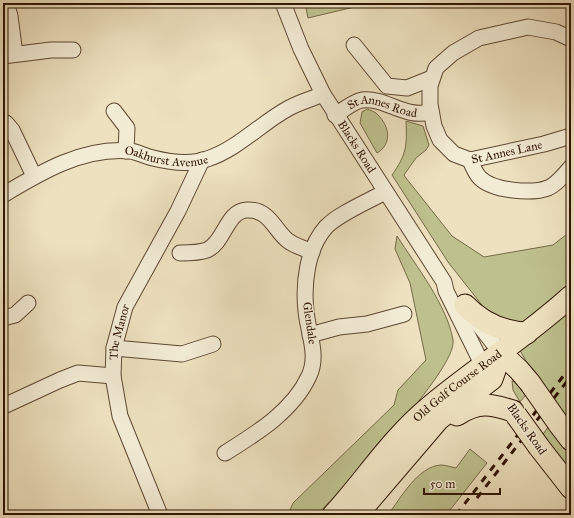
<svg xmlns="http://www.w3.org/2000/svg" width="574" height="518" font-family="'IM FELL Great Primer',serif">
<rect width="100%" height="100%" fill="#ede1bf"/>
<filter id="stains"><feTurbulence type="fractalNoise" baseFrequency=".005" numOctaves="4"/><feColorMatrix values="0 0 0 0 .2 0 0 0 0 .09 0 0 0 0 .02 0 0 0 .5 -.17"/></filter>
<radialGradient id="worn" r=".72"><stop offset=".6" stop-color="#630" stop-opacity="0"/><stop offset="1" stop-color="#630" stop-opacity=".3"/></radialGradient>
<g fill="#bec18e" stroke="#766a48">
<polygon points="305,3 371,3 308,18"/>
<path d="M367,109C370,110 376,112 378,115C390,127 392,144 377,153L360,123L362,112Z"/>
<path d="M406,121L423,126L429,145L426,150L416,158L404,175L406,178L452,236L484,257L553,245L571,231V427L530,368L518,347L489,314L448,262L392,175C407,154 407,145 406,121Z"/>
<path d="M397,236C416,266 447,305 453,340C458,369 341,489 317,515H288L293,503L394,405L398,390L426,360L410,283L395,249Z"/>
<polygon points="512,381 516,382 529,391 520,402 513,390"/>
<polygon points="551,423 571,451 571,478 541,437"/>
<path d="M470,449L487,463L446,515H388C400,499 418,466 441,465C445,465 451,467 456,468Z"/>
</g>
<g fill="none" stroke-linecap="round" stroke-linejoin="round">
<g stroke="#5e4732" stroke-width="17">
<g id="minor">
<polyline points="6,3 10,16 15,54"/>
<path id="s1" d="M283,3L301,49L323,94L444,282L446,291L483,366"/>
<path id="s2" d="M571,39L556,32L528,27L479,38L453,53L436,68L430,86V104L434,126L440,140L454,154L470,160L544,144L571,136"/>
<polyline points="354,45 387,86 407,88 432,78"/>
<polyline points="3,56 51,50 73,50"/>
<polyline points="114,111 127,128 126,151"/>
<path id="s3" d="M335,115C344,110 352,102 362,100C386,97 404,119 431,112"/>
<polyline points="6,123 12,130 34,176"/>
<path d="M470,160C472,165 476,174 480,178C493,191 532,194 548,188C556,185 566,173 571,167"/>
<path id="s4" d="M3,195C41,172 83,147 130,151C137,152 145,156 153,158C169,162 191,165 207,159C238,149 261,123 289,108C300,102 312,99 323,94"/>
<path d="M180,253C189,253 199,253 207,250C225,242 226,211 247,210C269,209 274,229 287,240C294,246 304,248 312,252"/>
<polyline points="472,316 501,353"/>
<polyline points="3,318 15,315 28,303"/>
<polyline points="310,335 339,327 367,324 404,314"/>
<polyline points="114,348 182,354 213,344"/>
<polyline points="6,405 60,380 78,373 113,376"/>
<path d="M225,453C257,433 293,411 309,376C319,355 308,333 306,311C303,284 307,248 326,227C338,214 369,201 385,192"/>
<path id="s5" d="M160,515L120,416L113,376L114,348L125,307L178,211L202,160"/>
</g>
</g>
<g stroke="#2f1403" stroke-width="23">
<g id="highway">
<path d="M465,305C482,323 503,332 527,333"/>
<polyline points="501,353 519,370 530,383"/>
<path d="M457,415C479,401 490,404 513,411"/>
<polyline points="558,423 571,440"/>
<polyline points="539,447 571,488"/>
<path id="s6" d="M333,515C365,480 391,439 428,408C474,369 526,337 571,296"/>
<polyline points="357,515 439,419 492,379 501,353"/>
</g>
</g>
<use href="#minor" stroke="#f3ecd5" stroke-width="15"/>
<use href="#highway" stroke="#ede1bf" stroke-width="21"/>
<g stroke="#2f1403" stroke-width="3" stroke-dasharray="7 7" stroke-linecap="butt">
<polyline points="477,498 571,376"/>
<polyline points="456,515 571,366"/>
</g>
<g stroke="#2f1403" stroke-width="23" stroke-linecap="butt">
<g id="highway-bridge">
<polyline points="530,383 558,423"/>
<polyline points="516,415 539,447"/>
</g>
</g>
<use href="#highway-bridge" stroke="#ede1bf" stroke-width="21"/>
</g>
<g text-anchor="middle" stroke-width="3" stroke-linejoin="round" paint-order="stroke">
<g font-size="12" fill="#2f1403" stroke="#f3ecd5">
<text dy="4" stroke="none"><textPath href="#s3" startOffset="52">St Annes Road</textPath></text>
<text dy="4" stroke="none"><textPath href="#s1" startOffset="162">Blacks Road</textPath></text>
<text dy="4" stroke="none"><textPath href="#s2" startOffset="297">St Annes Lane</textPath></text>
<text dy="4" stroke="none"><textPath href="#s4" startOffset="174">Oakhurst Avenue</textPath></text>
<text transform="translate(310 323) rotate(82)" y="4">Glendale</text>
<text dy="4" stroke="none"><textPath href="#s5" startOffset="192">The Manor</textPath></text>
<text dy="4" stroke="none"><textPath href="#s6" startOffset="180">Old Golf Course Road</textPath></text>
<text transform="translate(527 429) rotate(55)" y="4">Blacks Road</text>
</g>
</g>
<rect width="574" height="518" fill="none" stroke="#ede1bf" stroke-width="16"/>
<rect x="4" y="4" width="566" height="510" fill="none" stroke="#2f1403" stroke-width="2"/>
<rect x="8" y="8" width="558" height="502" fill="none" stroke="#2f1403"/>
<path d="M424 488v6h76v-6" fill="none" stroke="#2f1403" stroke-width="2"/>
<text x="430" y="488" font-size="12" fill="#2f1403" stroke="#f3ecd5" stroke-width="3" paint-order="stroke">50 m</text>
<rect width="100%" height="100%" filter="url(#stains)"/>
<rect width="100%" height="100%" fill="url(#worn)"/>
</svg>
